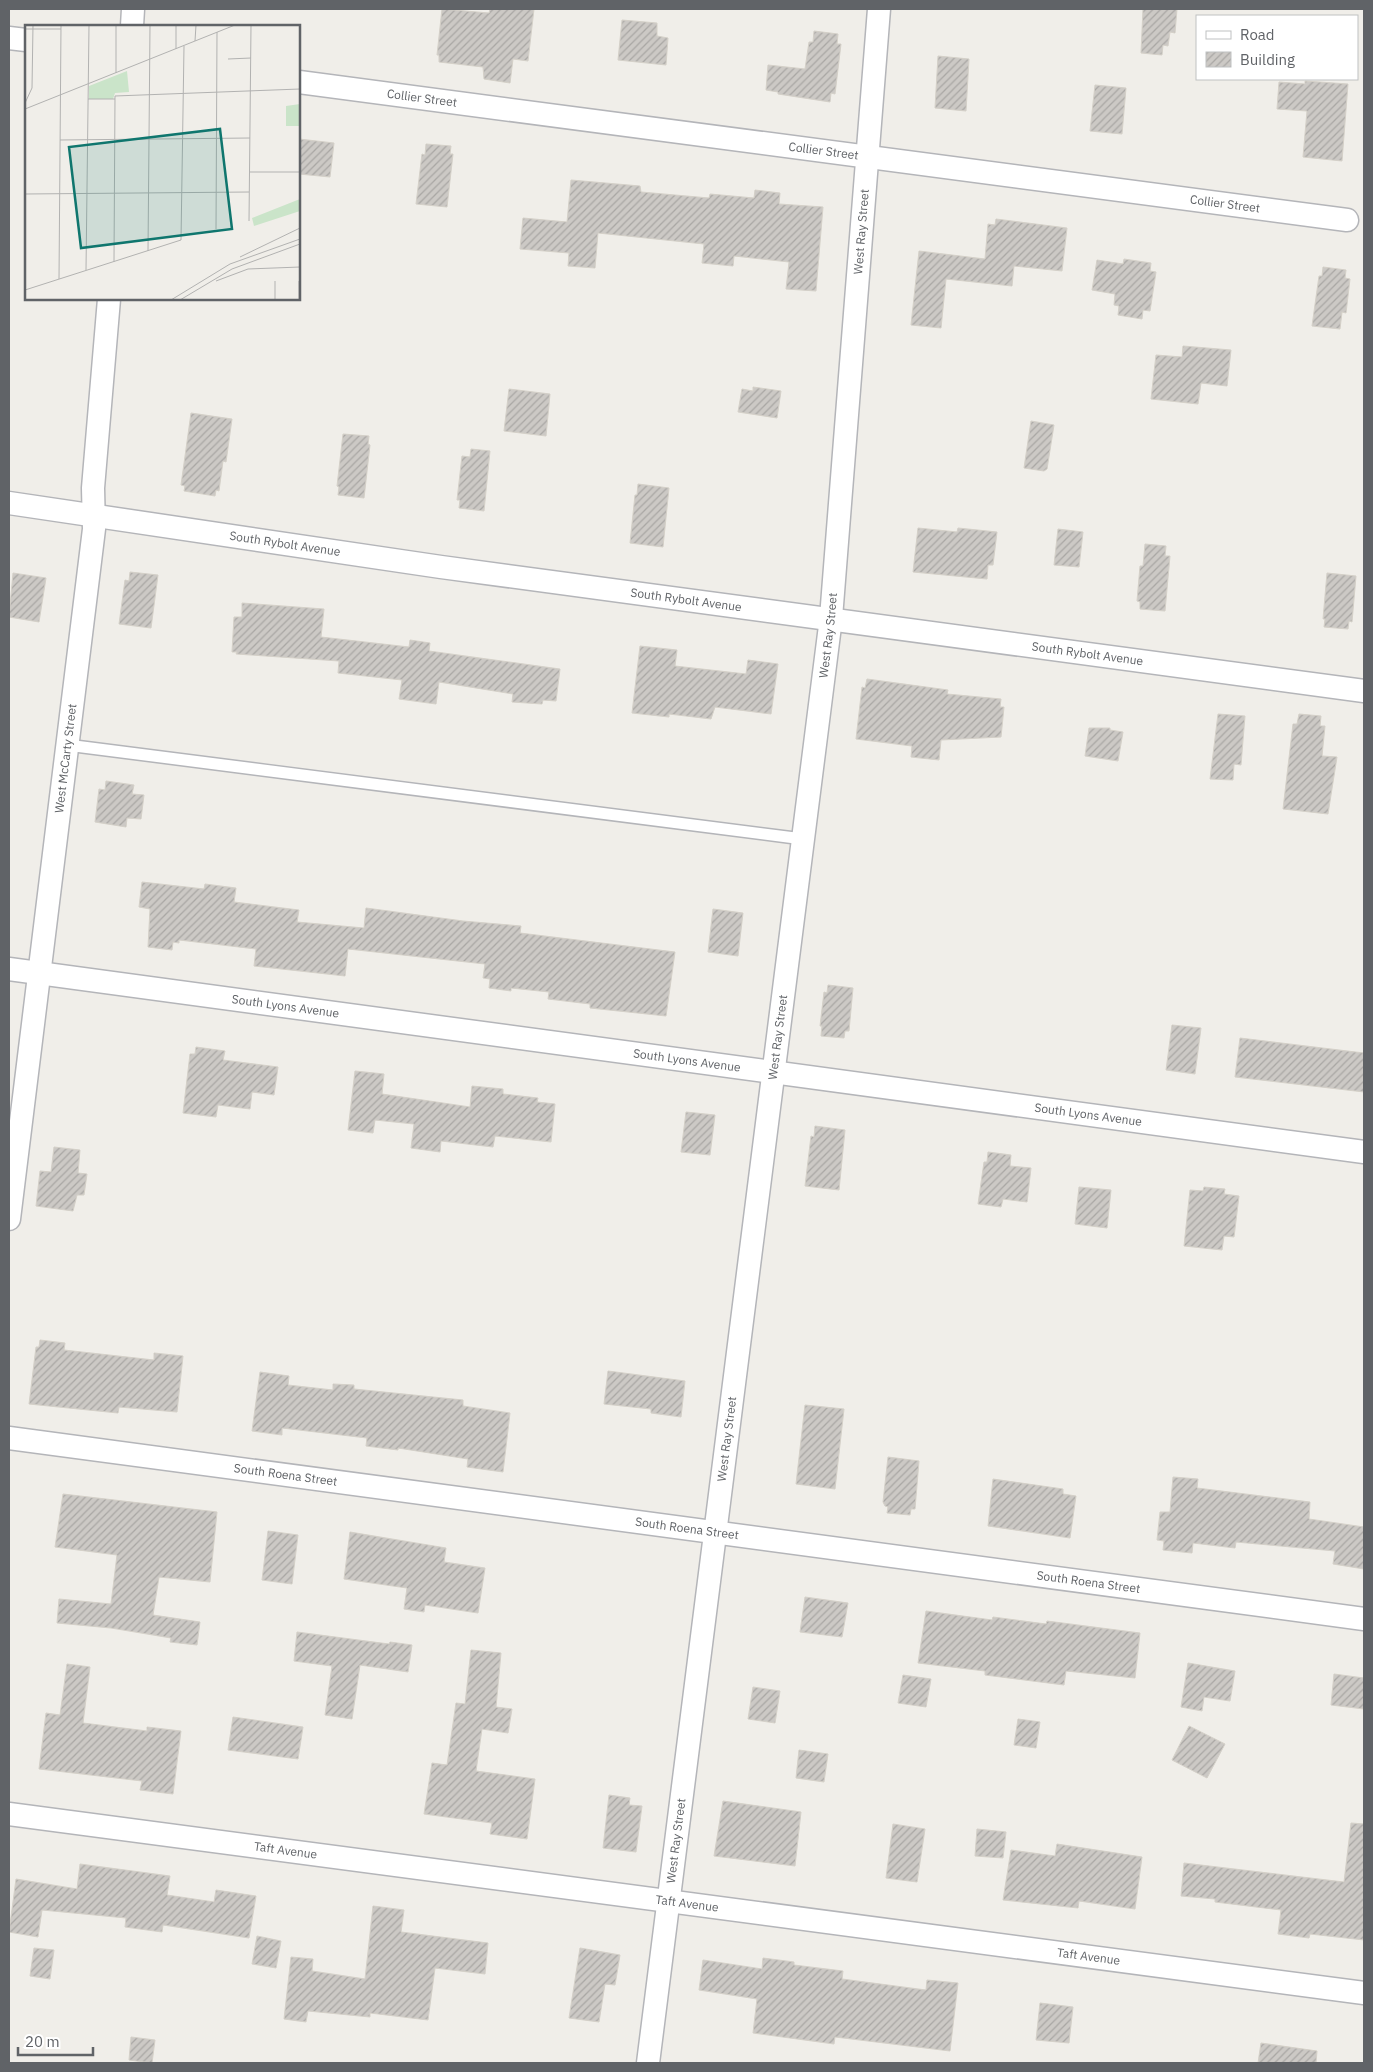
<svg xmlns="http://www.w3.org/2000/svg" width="1373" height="2072" font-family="'IBM Plex Sans',sans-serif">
<defs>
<pattern id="building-hatch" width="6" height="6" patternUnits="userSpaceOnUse" patternTransform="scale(1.25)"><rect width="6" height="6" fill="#ccc9c5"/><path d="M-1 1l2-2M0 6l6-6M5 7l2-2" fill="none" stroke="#a9a7a4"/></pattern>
</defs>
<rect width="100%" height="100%" fill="#f0eee9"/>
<g fill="url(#building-hatch)" stroke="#d4d0c8">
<polygon points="442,9 489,13 490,9 534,9 528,61 513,59 510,83 484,79 483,67 439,62 439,55 437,55"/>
<polygon points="1143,9 1177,9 1175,33 1170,32 1168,46 1163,45 1162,55 1141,53"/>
<polygon points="622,20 657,23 657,36 668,38 666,65 618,60"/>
<polygon points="814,31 838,34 837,44 841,44 835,94 831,93 830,102 778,94 778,92 766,90 768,65 805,69 809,42 813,42"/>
<polygon points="938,56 969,59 966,111 935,108"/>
<polygon points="1305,81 1348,84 1342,161 1303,157 1307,111 1277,109 1279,82 1305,84"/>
<polygon points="1095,85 1126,88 1122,134 1090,131"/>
<polygon points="299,139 334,143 330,177 299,174"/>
<polygon points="426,144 451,146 450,154 453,154 447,207 416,204 422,154 425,155"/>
<polygon points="571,180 640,186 641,192 709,198 710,194 754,198 755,190 780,193 779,204 823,207 816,291 786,289 789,262 734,256 733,266 702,263 704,244 598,233 595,268 568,266 569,253 520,249 523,218 567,222"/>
<polygon points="996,219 1067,228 1062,271 1014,266 1012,286 946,279 941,328 911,325 919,251 985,259 988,224 995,225"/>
<polygon points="1124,259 1151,263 1150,271 1156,272 1150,311 1143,310 1142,319 1118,315 1119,306 1114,305 1115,294 1092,290 1097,260 1123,264"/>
<polygon points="1323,267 1346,270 1345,278 1350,279 1346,313 1342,312 1340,329 1312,326 1319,276 1322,276"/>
<polygon points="1183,346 1231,350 1227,386 1201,383 1198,404 1151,399 1156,355 1182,357"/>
<polygon points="753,387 781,391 777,418 738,412 742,389 753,391"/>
<polygon points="509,389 550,394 546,436 504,431"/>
<polygon points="191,413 232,419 226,462 223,461 219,491 216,490 215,496 184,491 185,486 181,485"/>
<polygon points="1031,421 1054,425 1047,469 1044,471 1024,468"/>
<polygon points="343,434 369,436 368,444 370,445 364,498 338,495 339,487 337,486"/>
<polygon points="471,449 490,451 484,511 459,508 460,500 457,500 462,456 470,457"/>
<polygon points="638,484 669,488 663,547 630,543 635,495 637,495"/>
<polygon points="918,528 957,532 958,528 997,532 993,565 988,565 987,579 913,572"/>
<polygon points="1058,529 1083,532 1079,567 1054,565"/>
<polygon points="1145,544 1166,546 1165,556 1170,556 1165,611 1140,609 1140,602 1137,601 1140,566 1143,566"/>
<polygon points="130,572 158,575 151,628 119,624 125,580 129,581"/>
<polygon points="13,573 46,578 39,622 9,617"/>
<polygon points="1327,573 1356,576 1352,622 1349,621 1348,629 1324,627 1325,619 1323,619"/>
<polygon points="242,603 324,609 321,637 409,647 410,640 430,643 429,651 560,669 556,701 543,700 542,704 512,702 513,694 439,682 436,704 399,699 402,680 338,673 339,661 236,654 237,652 232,652 234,617 242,617"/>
<polygon points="640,646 677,650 675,666 746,674 748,660 778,664 771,714 715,707 711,719 669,714 669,717 632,713"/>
<polygon points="867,679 948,690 947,694 1001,699 1000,707 1004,707 1001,737 941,740 939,760 911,757 912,746 856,739 862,687 865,688"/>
<polygon points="1218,714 1245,716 1241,765 1234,764 1233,780 1210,779"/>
<polygon points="1299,714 1321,716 1320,726 1325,726 1322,756 1337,757 1328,814 1283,809 1293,724 1297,724"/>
<polygon points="1089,728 1110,728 1110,730 1123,732 1118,761 1085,756"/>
<polygon points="106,781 134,785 132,794 144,795 141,819 127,818 126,827 95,822 99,789 105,790"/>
<polygon points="142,882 204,889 205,884 236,888 234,902 299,910 297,922 364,928 366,908 463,921 521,926 520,933 675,952 666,1016 590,1008 590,1004 548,999 549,992 511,988 511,991 489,988 490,979 483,978 485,964 348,949 345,976 254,966 256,949 179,940 179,943 173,942 172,950 148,947 150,909 139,907"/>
<polygon points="713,909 743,913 738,956 708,952"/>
<polygon points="828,985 853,988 849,1031 845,1031 844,1038 821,1036 822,1026 820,1026 824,992 827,993"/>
<polygon points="1172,1025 1201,1028 1195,1074 1166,1070"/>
<polygon points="1240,1038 1364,1053 1364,1092 1235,1077"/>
<polygon points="196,1047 225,1051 223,1060 278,1067 274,1095 252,1092 250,1109 218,1105 216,1117 183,1113 190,1054 195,1054"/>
<polygon points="355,1071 384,1074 382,1094 470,1107 472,1086 503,1089 503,1094 538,1098 537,1102 555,1104 551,1142 495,1136 493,1147 441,1141 440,1152 411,1148 414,1124 375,1120 373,1133 348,1130"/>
<polygon points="686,1112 715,1115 710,1155 681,1152"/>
<polygon points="815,1126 845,1130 839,1190 805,1186 811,1136 814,1137"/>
<polygon points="54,1147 80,1150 78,1173 87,1174 84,1195 77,1195 73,1211 36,1206 40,1171 51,1172"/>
<polygon points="988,1152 1011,1155 1010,1166 1031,1168 1027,1202 1003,1199 1001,1207 978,1204 984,1162 987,1162"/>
<polygon points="1079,1187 1111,1190 1107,1228 1075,1224"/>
<polygon points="1204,1187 1225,1189 1224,1194 1239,1196 1234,1237 1224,1236 1222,1250 1184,1246 1190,1190 1203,1191"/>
<polygon points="40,1340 65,1343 64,1350 154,1360 154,1353 183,1356 177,1412 119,1407 118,1413 29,1404 36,1347 39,1347"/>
<polygon points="608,1371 685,1381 681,1417 651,1413 651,1409 604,1404"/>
<polygon points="260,1372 289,1376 288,1385 333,1390 333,1384 354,1385 354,1389 463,1400 463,1406 510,1413 503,1472 467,1467 468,1459 398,1448 398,1450 366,1446 367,1438 282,1428 282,1435 252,1431"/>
<polygon points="805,1405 844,1409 835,1489 796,1484"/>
<polygon points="888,1457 919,1461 915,1509 911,1509 910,1515 887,1513 888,1507 885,1506 883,1502"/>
<polygon points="1173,1477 1198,1479 1197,1488 1310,1502 1309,1519 1364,1527 1364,1569 1333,1564 1335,1551 1236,1542 1235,1548 1193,1543 1192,1553 1163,1550 1164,1541 1157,1540 1160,1512 1170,1512"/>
<polygon points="993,1479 1063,1489 1063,1494 1076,1496 1070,1538 988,1526"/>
<polygon points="63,1494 217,1512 210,1582 159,1577 153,1615 200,1622 197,1645 170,1642 171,1638 111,1628 57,1623 59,1599 111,1604 117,1555 55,1547"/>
<polygon points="268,1531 298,1535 292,1584 262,1580"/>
<polygon points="350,1532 446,1548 444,1562 485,1568 478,1613 425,1605 424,1612 404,1609 407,1588 344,1579"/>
<polygon points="805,1597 848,1603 842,1637 800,1632"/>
<polygon points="926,1611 992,1620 993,1617 1046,1624 1047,1621 1140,1633 1135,1678 1066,1671 1064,1685 985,1675 985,1671 918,1663"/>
<polygon points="297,1632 389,1644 390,1642 412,1645 408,1672 360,1665 352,1719 325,1715 332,1666 294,1661"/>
<polygon points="471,1650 501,1653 496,1707 512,1709 508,1733 482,1729 476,1771 535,1779 527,1839 490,1834 492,1823 424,1814 432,1763 447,1765 456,1703 465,1704"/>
<polygon points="1188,1663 1235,1671 1230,1701 1204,1697 1202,1711 1181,1707"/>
<polygon points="67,1664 90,1667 83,1723 147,1731 147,1727 181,1731 173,1794 140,1790 142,1781 39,1769 46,1713 60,1715"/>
<polygon points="1334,1674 1364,1678 1364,1709 1331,1705"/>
<polygon points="903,1675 931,1679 926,1707 898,1703"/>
<polygon points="753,1687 780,1691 775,1723 748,1719"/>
<polygon points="233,1717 303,1727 298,1759 228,1750"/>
<polygon points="1018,1719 1040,1722 1036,1748 1014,1745"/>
<polygon points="1189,1726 1225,1744 1207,1778 1172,1760"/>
<polygon points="799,1750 828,1754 824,1782 796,1778"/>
<polygon points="609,1795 630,1798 629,1805 642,1806 636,1852 603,1848"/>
<polygon points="723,1801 801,1812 795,1866 714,1856"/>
<polygon points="1351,1823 1364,1824 1364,1940 1310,1934 1309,1938 1278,1934 1281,1910 1215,1902 1215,1899 1181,1896 1184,1863 1344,1882"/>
<polygon points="893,1824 925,1829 917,1882 886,1878"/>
<polygon points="977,1829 1006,1832 1003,1858 975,1856"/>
<polygon points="1057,1844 1142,1857 1135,1909 1079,1901 1078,1908 1003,1900 1011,1850 1055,1856"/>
<polygon points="80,1864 170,1876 167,1895 214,1902 216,1890 256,1896 249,1938 163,1925 162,1932 125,1927 126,1918 42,1910 38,1937 9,1932 16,1879 77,1889"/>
<polygon points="373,1906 404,1910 401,1932 488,1943 485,1974 435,1968 428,2020 370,2013 370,2017 308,2011 306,2022 284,2019 291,1957 313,1959 312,1971 365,1979"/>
<polygon points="257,1936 281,1941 276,1968 252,1964"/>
<polygon points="34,1948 54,1950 50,1979 30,1976"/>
<polygon points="580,1948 620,1955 615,1985 605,1984 599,2022 569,2018"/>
<polygon points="763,1958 794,1962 794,1965 843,1971 842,1979 926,1990 927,1980 958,1983 950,2051 835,2037 834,2044 753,2033 757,1999 699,1990 703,1960 762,1969"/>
<polygon points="1040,2003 1073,2007 1069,2043 1036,2040"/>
<polygon points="131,2037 155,2040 152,2063 129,2060"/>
<polygon points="1261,2043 1317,2051 1316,2063 1258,2063"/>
</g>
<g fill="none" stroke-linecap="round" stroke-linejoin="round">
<g stroke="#b4b5b9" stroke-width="14">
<polyline id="lane" points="67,745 803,839"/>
</g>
<g stroke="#b4b5b9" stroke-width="25">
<g id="street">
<polyline points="132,26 133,9"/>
<polyline points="9,38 26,40"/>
<path id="s1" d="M299,82L1347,220"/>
<path id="s2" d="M9,503L441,567L1364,691"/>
<path id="s3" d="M9,969L1364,1152"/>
<path id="s4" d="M9,1219L94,529L93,488L109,299"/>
<path id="s5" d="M9,1438L1364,1619"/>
<path id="s6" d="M9,1814L1364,1993"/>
<path id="s7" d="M648,2063L831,618L879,9"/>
</g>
</g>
<use href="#lane" stroke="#fff" stroke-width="11"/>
<use href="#street" stroke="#fff" stroke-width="22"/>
</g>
<g text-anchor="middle" stroke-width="4" stroke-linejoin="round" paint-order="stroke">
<g font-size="12" fill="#606367" stroke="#fff">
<text dy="4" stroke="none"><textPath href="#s1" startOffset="124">Collier Street</textPath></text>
<text dy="4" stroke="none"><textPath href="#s1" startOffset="529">Collier Street</textPath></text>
<text dy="4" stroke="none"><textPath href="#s1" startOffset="934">Collier Street</textPath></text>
<text dy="4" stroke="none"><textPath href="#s7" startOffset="1844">West Ray Street</textPath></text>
<text dy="4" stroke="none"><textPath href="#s2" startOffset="279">South Rybolt Avenue</textPath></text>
<text dy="4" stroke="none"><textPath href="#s2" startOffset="684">South Rybolt Avenue</textPath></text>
<text dy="4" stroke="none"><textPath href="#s7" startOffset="1439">West Ray Street</textPath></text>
<text dy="4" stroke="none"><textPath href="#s2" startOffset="1089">South Rybolt Avenue</textPath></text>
<text dy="4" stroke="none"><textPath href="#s4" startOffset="464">West McCarty Street</textPath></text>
<text dy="4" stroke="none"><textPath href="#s3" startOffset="279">South Lyons Avenue</textPath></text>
<text dy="4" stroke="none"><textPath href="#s7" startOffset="1034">West Ray Street</textPath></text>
<text dy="4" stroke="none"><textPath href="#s3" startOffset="684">South Lyons Avenue</textPath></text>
<text dy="4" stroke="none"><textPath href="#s3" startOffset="1089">South Lyons Avenue</textPath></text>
<text dy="4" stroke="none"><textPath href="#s7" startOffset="629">West Ray Street</textPath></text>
<text dy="4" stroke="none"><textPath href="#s5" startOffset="279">South Roena Street</textPath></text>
<text dy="4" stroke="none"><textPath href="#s5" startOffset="684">South Roena Street</textPath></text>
<text dy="4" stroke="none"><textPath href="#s5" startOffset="1089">South Roena Street</textPath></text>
<text dy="4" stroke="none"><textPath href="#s7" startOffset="224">West Ray Street</textPath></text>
<text dy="4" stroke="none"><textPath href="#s6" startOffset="279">Taft Avenue</textPath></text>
<text dy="4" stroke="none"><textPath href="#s6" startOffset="684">Taft Avenue</textPath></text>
<text dy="4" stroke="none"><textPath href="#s6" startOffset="1089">Taft Avenue</textPath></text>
</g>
</g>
<g transform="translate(25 25)">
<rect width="275" height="275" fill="#f0eee9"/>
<path d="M275,79V101H261V81ZM275,174V186L229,201L227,193Z" fill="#cae4c9"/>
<path d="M102,46L104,67L90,68L88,74H64V61Z" fill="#cae4c9"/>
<path fill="none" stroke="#b2b2b1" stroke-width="1" d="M0,4H36M170,16L171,0M151,24V0M203,34L226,33M91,48V0M63,74H90M0,78L7,63L8,0M0,84L210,0M35,115L225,113M224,147H275M0,169L224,167M224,196L226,0M191,204L192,7M123,226L125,0M215,232L275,203M89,237L90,71L275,64M61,245L64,0M34,254L36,0M191,256L223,244L275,242M250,256V275M0,265L156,215L159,21M146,275L205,239L275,214M155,275L207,244L275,219M274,275V256"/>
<path fill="#0f766e" fill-opacity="0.15" stroke="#0f766e" stroke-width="2.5" d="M195,104L207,204L56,223L44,122Z"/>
<rect width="275" height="275" fill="none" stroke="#606367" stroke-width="2.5"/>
</g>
<rect width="1373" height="2072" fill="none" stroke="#606367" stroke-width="20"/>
<rect x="1196" y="15" width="162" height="65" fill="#ffffff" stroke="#bfc1c2"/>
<rect x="1206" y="31" width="25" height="8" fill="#ffffff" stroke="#bfc1c2"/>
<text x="1240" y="40" font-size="15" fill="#606367">Road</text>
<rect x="1206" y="52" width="25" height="15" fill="url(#building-hatch)" stroke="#bfc1c2"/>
<text x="1240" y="65" font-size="15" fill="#606367">Building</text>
<path d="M18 2047v8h75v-8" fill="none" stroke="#606367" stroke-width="2.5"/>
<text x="25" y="2047" font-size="15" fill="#606367" stroke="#ffffff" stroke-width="4" paint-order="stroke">20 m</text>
</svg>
